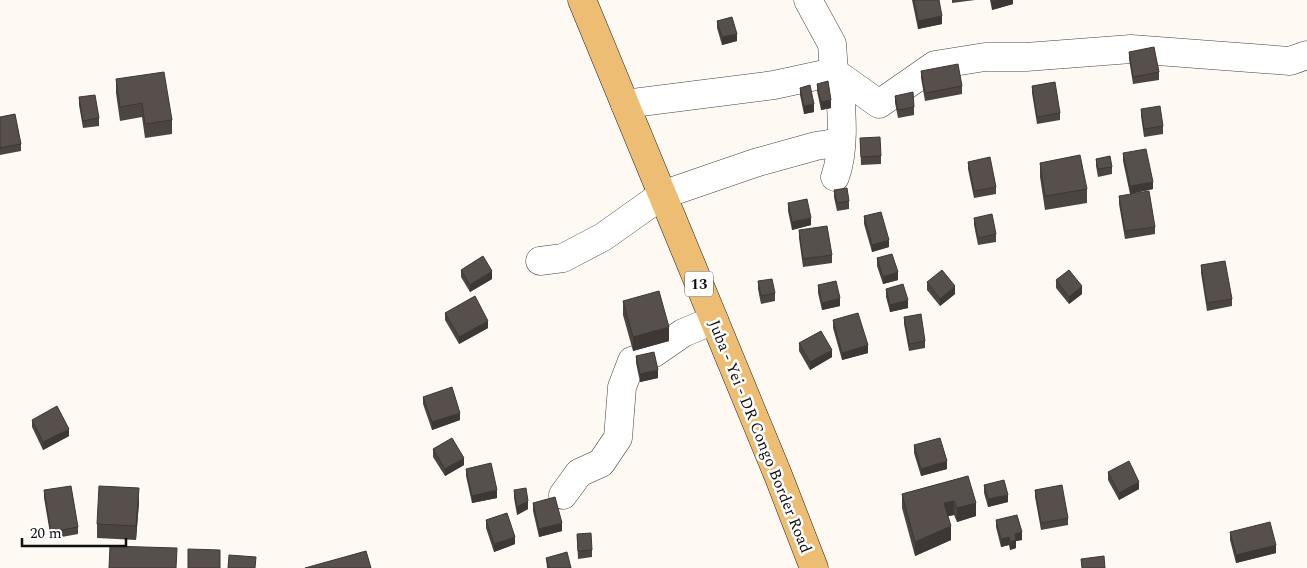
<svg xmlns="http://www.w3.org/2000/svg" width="1307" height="568" font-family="Spectral,serif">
<rect width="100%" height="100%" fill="#fefaf3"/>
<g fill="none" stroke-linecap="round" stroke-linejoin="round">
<g stroke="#424242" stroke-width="29">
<g id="minor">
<polyline points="808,0 832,44 834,72 879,104 935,65 985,57 1026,57 1131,49 1290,61 1307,55"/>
<polyline points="625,104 774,85 834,72"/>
<path d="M835,177C846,147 841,107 839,76"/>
<polyline points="540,261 563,258 603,237 662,195 755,163 816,146 841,142"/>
<polyline points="563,495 579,473 601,463 618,438 622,387 632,361 654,353 683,333 714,320"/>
</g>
</g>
<g stroke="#202020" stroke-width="29">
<polyline id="primary" points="582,0 778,475 814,568"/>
</g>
<use href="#minor" stroke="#fff" stroke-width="28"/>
<use href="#primary" stroke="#edbd74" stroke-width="28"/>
</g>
<g fill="#4b4441">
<polygon points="912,0 939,0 942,24 918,29"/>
<polygon points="952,0 975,0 952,3"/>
<polygon points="990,0 1013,0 1013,4 992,10"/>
<polygon points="717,21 737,41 722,45 717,28"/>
<polygon points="1129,52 1159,72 1159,80 1133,84 1129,59"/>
<polygon points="921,71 962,86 962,94 925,101 921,78"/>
<polygon points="116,79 172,120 172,134 145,138 142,117 120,121 116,93"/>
<polygon points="817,84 831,108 821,110 817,91"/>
<polygon points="1032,86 1060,113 1060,120 1037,124 1032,93"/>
<polygon points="800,88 814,112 804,114 800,95"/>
<polygon points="895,96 914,107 914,115 898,118 895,103"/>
<polygon points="79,97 99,118 99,126 83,128 79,105"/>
<polygon points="1141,109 1163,126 1163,134 1144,137 1141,116"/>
<polygon points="0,117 21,144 21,151 0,155"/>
<polygon points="860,138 881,156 881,164 861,165"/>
<polygon points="1123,153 1153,189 1130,194 1123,161"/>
<polygon points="1096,159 1112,167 1112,174 1098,177 1096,166"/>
<polygon points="968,162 996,187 996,194 974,198 968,169"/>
<polygon points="1040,163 1087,189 1087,203 1045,210 1040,177"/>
<polygon points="834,190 849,201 849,209 837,211 834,197"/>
<polygon points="1119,196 1155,227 1155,234 1125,239 1119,204"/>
<polygon points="788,203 811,225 792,230 788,211"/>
<polygon points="864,216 889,247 872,252 864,224"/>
<polygon points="974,218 996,234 996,242 978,245 974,225"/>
<polygon points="799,230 832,255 832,263 803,267 799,238"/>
<polygon points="877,258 898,280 883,284 877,266"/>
<polygon points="1201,265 1232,299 1232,306 1207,311 1201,273"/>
<polygon points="461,270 492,279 470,292 461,277"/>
<polygon points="1056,280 1082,294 1069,304 1056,288"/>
<polygon points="758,281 775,293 775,301 761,304 758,289"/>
<polygon points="927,282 955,294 940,306 927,290"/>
<polygon points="818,285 840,306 822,310 818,293"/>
<polygon points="886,289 908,308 890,312 886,297"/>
<polygon points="623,301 669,341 633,351 623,315"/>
<polygon points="445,313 488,328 459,344 445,320"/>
<polygon points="904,317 925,341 925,348 909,351 904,324"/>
<polygon points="833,320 868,353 842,360 833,328"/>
<polygon points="799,343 832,357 810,370 799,351"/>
<polygon points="636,356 658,378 640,382 636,363"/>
<polygon points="423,397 460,420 432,430 423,404"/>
<polygon points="32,420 69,436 43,450 32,427"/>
<polygon points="914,445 947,469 921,476 914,453"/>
<polygon points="433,449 464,465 445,476 433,457"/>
<polygon points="466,469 497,498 472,503 466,476"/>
<polygon points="1108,472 1139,489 1119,500 1108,480"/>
<polygon points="968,476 976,516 957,522 954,515 948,516 951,540 915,556 902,508 902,494"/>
<polygon points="984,485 1008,502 988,507 984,493"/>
<polygon points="44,490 78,527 78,534 51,539 44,498"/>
<polygon points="514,490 528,509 517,515 514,498"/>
<polygon points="1035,490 1068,518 1068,525 1041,530 1035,497"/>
<polygon points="139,502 136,540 97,538 97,524"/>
<polygon points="533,503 562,531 539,537 533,511"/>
<polygon points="486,520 515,544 494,552 486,528"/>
<polygon points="996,520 1022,540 1016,541 1016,548 1010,550 1009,545 1001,547 996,527"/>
<polygon points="1230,532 1276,553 1236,563 1230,540"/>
<polygon points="577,534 592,550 592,557 578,559"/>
<polygon points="546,558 571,568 547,568"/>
</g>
<g fill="#3d3735">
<polygon points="1000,0 1013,0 1013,4 992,10 992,2"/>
<polygon points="942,16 942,24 918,29 918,21"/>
<polygon points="737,34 737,41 722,45 722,37"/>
<polygon points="831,100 831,108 821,110 821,102"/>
<polygon points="814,104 814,112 804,114 804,106"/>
<polygon points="1153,182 1153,189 1130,194 1130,186"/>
<polygon points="811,218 811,225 792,230 792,222"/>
<polygon points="889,240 889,247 872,252 872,245"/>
<polygon points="492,271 492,279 470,292 470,285"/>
<polygon points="898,272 898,280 883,284 883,277"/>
<polygon points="955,286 955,294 940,306 940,299"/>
<polygon points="1082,286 1082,294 1069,304 1069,297"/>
<polygon points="840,298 840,306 822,310 822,303"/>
<polygon points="908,300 908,308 890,312 890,305"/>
<polygon points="488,321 488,328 459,344 459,337"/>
<polygon points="669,327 669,341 633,351 633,337"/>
<polygon points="868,345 868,353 842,360 842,353"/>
<polygon points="832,350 832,357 810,370 810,362"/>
<polygon points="658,370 658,378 640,382 640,374"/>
<polygon points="460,413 460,420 432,430 432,422"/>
<polygon points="69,429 69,436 43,450 43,442"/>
<polygon points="464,458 464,465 445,476 445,469"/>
<polygon points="947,461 947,469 921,476 921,469"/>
<polygon points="1139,482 1139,489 1119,500 1119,493"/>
<polygon points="139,488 139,502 136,540 136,526"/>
<polygon points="497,490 497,498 472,503 472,496"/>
<polygon points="1008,495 1008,502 988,507 988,499"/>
<polygon points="528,501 528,509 517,515 517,507"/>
<polygon points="954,501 954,515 944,517 944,503"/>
<polygon points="976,503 976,516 957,522 957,508"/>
<polygon points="562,523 562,531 539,537 539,529"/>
<polygon points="951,526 951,540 915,556 915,542"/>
<polygon points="1022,532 1022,540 1016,541 1016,548 1010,550 1010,542 1015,534"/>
<polygon points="515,537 515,544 494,552 494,544"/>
<polygon points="1009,537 1009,545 1001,547 1001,539"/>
<polygon points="1276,545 1276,553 1236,563 1236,555"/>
</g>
<g fill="#574f4c" stroke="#3d3735">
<polygon points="914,0 939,0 942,16 918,21"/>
<polygon points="992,0 1000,0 992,2"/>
<polygon points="732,17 737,34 722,37 717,21"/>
<polygon points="1154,47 1159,72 1133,77 1129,52"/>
<polygon points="958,64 962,86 925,93 921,71"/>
<polygon points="164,72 172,120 145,124 142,103 120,107 116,79"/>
<polygon points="828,81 831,100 821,102 817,84"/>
<polygon points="1055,82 1060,113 1037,117 1032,86"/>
<polygon points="810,85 814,104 804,106 800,88"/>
<polygon points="913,92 914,107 898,110 895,96"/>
<polygon points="95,95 99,118 83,121 79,97"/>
<polygon points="1160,106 1163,126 1144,129 1141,109"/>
<polygon points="15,114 21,144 0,148 0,117"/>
<polygon points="880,137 881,156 861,157 860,138"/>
<polygon points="1146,149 1153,182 1130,186 1123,153"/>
<polygon points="1080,155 1087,189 1045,196 1040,163"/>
<polygon points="1110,156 1112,167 1098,169 1096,159"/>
<polygon points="990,157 996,187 974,191 968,162"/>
<polygon points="847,188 849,201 837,203 834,190"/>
<polygon points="1149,191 1155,227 1125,231 1119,196"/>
<polygon points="807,199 811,218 792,222 788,203"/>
<polygon points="881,212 889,240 872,245 864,216"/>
<polygon points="992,214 996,234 978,238 974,218"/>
<polygon points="827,226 832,255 803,259 799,230"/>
<polygon points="892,254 898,272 883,277 877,258"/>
<polygon points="483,256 492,271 470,285 461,270"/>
<polygon points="1225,261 1232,299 1207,303 1201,265"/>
<polygon points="942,270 955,286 940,299 927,282"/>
<polygon points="1069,270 1082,286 1069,297 1056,280"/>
<polygon points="772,279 775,293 761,296 758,281"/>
<polygon points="836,281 840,298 822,303 818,285"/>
<polygon points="903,284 908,300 890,305 886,289"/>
<polygon points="659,291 669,327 633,337 623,301"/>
<polygon points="475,296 488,321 459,337 445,313"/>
<polygon points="858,313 868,345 842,353 833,320"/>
<polygon points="921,314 925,341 909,344 904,317"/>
<polygon points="821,331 832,350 810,362 799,343"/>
<polygon points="654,352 658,370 640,374 636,356"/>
<polygon points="452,387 460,413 432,422 423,397"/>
<polygon points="57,406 69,429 43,442 32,420"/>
<polygon points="452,438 464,458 445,469 433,449"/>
<polygon points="940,438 947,461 921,469 914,445"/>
<polygon points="1129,461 1139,482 1119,493 1108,472"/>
<polygon points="491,463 497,490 472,496 466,469"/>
<polygon points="968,476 976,503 957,508 954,501 944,503 951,526 915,542 902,494"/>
<polygon points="1004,480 1008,495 988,499 984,485"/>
<polygon points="1062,485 1068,518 1041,523 1035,490"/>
<polygon points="71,486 78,527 51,532 44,490"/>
<polygon points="99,486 139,488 136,526 97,524"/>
<polygon points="526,488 528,501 517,507 514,490"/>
<polygon points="555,497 562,523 539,529 533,503"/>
<polygon points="507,513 515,537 494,544 486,520"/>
<polygon points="1017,515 1022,532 1015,534 1016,540 1010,542 1009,537 1001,539 996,520"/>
<polygon points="1270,522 1276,545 1236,555 1230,532"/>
<polygon points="591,533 592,550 578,551 577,534"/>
<polygon points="110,546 177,548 176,568 109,568"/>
<polygon points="188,549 220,550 220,568 188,568"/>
<polygon points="366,551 371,568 305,568"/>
<polygon points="567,552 571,568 549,568 546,558"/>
<polygon points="229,555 256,557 255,568 228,568"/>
<polygon points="1104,556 1105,568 1082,568 1081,559"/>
</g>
<g text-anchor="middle" stroke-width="5" stroke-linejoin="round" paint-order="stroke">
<rect fill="#fff" stroke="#575757" stroke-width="1" x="685" y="271.5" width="28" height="25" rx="4"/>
<g font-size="15" font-weight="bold" fill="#0f0f0f">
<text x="699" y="289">13</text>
</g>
<g font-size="16" fill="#0f0f0f" stroke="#fff">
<text transform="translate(761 436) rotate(68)" y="6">Juba - Yei - DR Congo Border Road</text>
</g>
</g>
<path d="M22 538v8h104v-8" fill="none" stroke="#0f0f0f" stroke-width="2.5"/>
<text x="30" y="538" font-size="15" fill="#0f0f0f" stroke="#ffffff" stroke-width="4" paint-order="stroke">20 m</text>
</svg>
